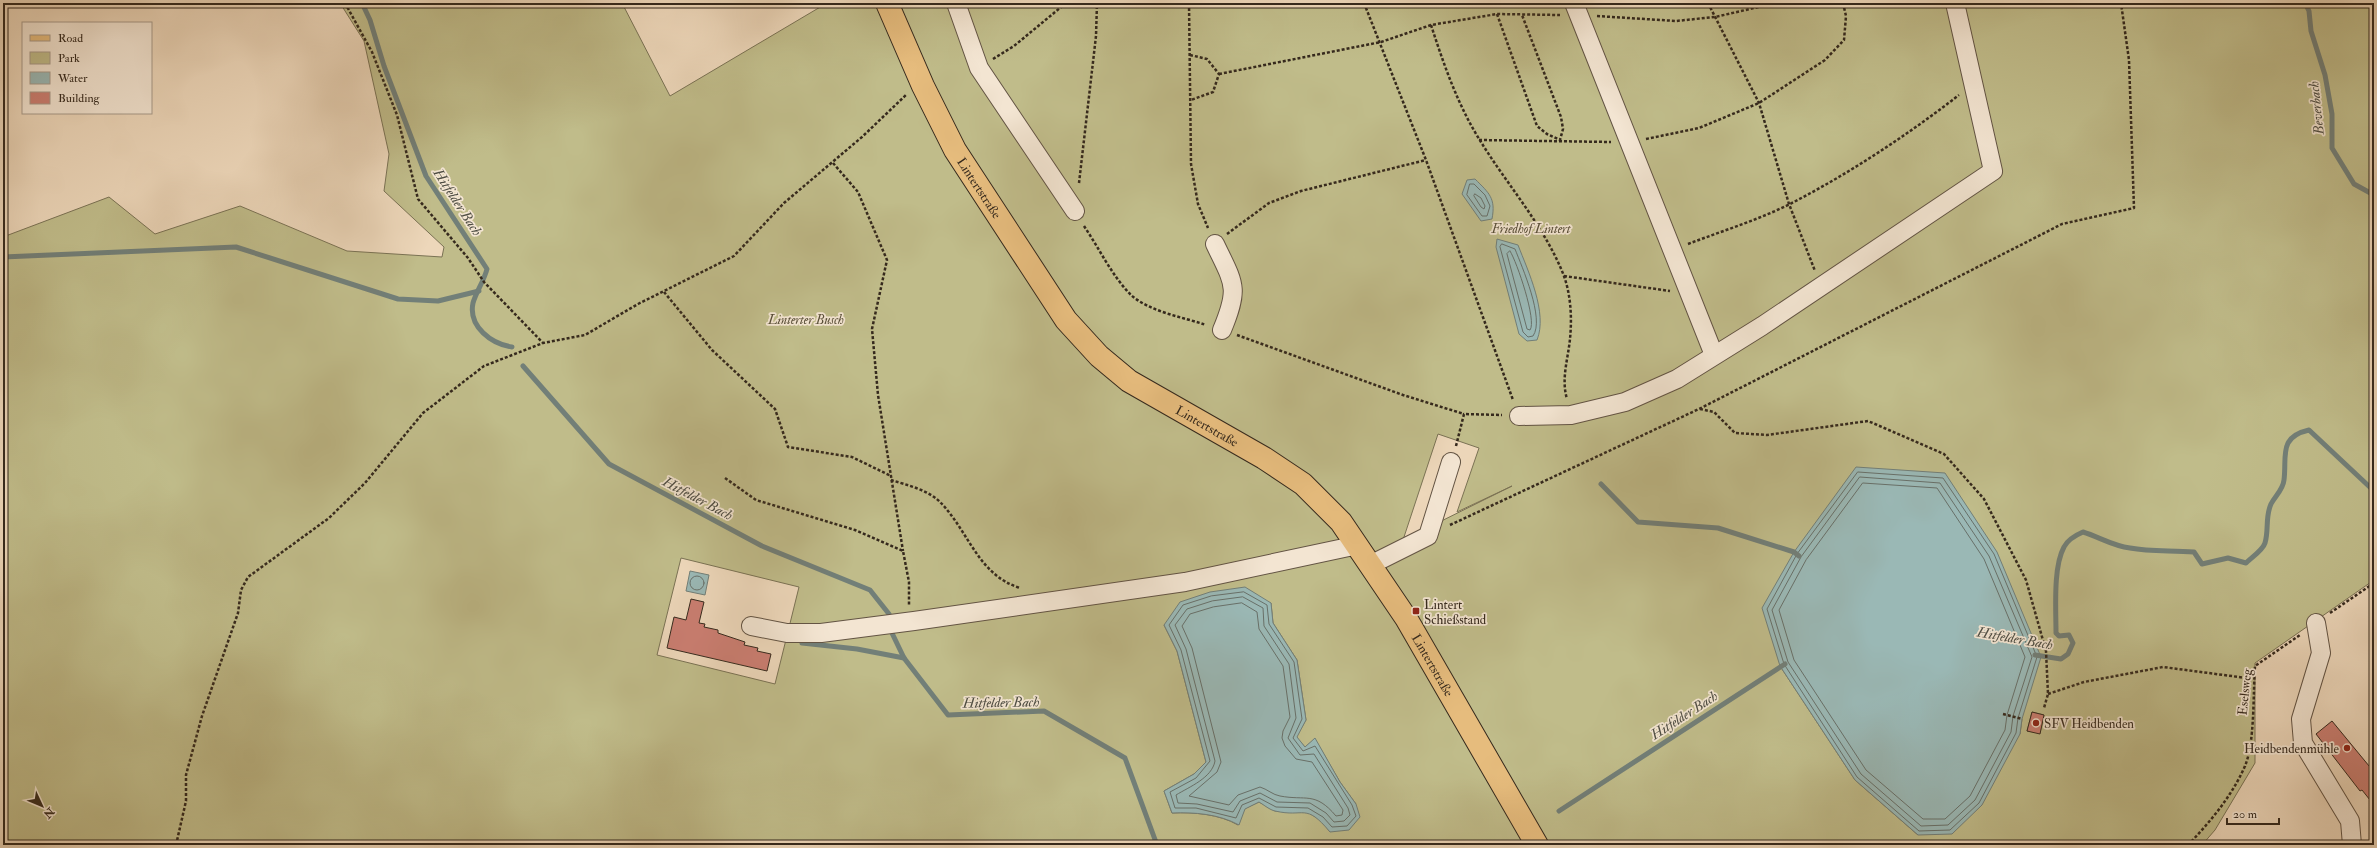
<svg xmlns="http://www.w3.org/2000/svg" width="2377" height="848" font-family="'IM FELL Double Pica',serif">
<rect width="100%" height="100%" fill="#edd7ba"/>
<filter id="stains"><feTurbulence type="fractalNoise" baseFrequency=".005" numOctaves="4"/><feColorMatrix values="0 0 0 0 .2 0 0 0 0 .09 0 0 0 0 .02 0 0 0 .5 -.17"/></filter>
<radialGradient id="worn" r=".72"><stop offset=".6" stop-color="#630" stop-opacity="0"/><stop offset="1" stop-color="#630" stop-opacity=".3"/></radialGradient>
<path fill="#c0bc8a" stroke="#7a7254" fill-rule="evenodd" d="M340,3H622L670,96L827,3H2374V580L2255,663V763L2215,830L2202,845H3V237L109,197L155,234L240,206L347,251L442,257L444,247L384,191L389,154L364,41ZM1438,434L1479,448L1457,512L1512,486L1403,540ZM681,558L799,587L775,684L657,655ZM1271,603L1273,623L1297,660L1306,720L1296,737L1305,747L1315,739L1340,782L1356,804L1330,832L1321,820L1307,812L1275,811L1259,802L1244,809L1238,825C1219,814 1194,812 1172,813L1164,791L1194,774L1206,762L1177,651L1164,625ZM1780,666L2022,719L2020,734L1918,835L1855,780ZM2032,712L2044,715L2040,733L2027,731Z"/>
<g fill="#9ab8b5" stroke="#727f78">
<path d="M1475,179C1489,193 1496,198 1492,219L1481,221L1462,194L1467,180Z"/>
<path d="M1497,239L1518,245C1528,271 1548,313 1537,340L1527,341L1519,334L1496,247Z"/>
<polygon points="1856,467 1945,473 1997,552 2041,657 2022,719 2020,734 1982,805 1952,834 1918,835 1855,780 1780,666 1762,608 1794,552"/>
<polygon points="690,571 709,575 705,595 686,591"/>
<path d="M1245,587L1271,603L1273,623L1297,660L1306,720L1297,737L1305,747L1315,738L1340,782L1356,804L1360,817L1349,830L1330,832C1305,802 1305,818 1275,811C1270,810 1264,805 1259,802L1245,809L1239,825C1219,814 1194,812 1172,813L1164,791L1194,774L1206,762L1177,651L1164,625L1180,602L1210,592Z"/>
</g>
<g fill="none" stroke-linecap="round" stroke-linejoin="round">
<g stroke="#687069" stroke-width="1">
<polygon points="1470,184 1474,184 1485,195 1490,206 1487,216 1482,216 1467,195"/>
<polygon points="1475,194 1481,198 1485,206 1484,209 1481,207 1474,196"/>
<path d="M1502,244L1515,249C1522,267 1545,319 1533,336L1528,337L1523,332L1500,247Z"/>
<path d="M1510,251C1517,262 1537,321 1530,330L1527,329L1507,254Z"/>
<polygon points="1858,472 1943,478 1994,554 2037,657 2018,718 2016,733 1979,803 1950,830 1919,831 1857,777 1784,664 1767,609 1797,554"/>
<polygon points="1860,477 1940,483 1989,556 2032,657 2013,716 2011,732 1975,800 1948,825 1921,826 1861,774 1788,662 1772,610 1801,557"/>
<polygon points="1863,483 1937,488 1984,559 2025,657 2007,715 2005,730 1970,796 1945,819 1923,819 1866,770 1794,660 1779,610 1806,560"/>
<circle cx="697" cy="583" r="7"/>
<polygon points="1244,592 1267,605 1269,624 1294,662 1302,719 1293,738 1303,751 1315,746 1352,805 1356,816 1347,826 1332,827 1323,817 1308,808 1276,807 1259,798 1242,805 1236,818 1196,808 1175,808 1170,792 1196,778 1210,761 1181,650 1169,625 1183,605 1211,596"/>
<path d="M1243,597L1263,608L1264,626L1289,664L1296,718L1288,738L1300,755L1314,754L1348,808L1350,815L1344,821L1334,822L1326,813L1310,803L1277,802L1260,793L1240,801L1233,812L1197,804L1178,803L1176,795C1189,787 1212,778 1215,761L1186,649L1175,625L1187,609L1212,601Z"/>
<path d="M1242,603L1257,612L1259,629L1283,666L1290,717L1283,731L1282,738L1285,746L1296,759L1312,762L1343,810L1342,815L1336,816C1315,791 1306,801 1280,796C1273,795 1267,789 1260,787L1238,795L1229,805L1189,796L1217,772L1221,762L1192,648L1182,626L1190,614L1213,607Z"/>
</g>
<g stroke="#727f78" stroke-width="5">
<path d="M362,3L370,20L384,66L426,176L487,269C484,281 476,292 473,303C468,327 492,344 512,347"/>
<polyline points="2305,3 2309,11 2311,31 2325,75 2332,114 2332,148 2354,184 2374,195"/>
<polyline points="3,257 236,247 398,299 438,301 479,291"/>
<polyline points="523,366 609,464 762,546 870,590 889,614"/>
<polyline points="1601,484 1638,522 1718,528 1794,552 1799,556"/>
<polyline points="891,631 904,658 948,715 1044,711 1125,758 1157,845"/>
<polyline points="802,643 857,649 904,658"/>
<path d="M2035,655L2061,659L2068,654L2073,643L2069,635L2059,636L2056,633C2056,609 2053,567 2064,547C2068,539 2076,535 2083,532C2099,537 2113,546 2130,548C2151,552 2172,550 2194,552L2202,564L2228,558L2246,563C2251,558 2263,550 2265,543C2269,530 2265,517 2271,504C2275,496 2283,490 2284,480C2287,456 2278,437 2309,430L2374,491"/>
<polyline points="1559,811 1785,664"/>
</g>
</g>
<g fill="#cb7e72" stroke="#35291d">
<polygon points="691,599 704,602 699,623 705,624 704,627 718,630 718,633 745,642 744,645 758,648 757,651 771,654 767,671 667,648 674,617 686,620"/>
<polygon points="2032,712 2044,715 2040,734 2027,731"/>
<polygon points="2332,721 2374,772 2374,805 2362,790 2360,791 2316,734"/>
</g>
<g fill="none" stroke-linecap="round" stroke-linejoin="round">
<g stroke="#635444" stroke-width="20">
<g id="minor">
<polyline points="956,3 979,68 1075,211"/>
<polyline points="1574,3 1714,355"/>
<path d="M1215,244C1234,284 1240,287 1222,330"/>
<polyline points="1519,416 1571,415 1625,402 1677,379 1762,326 1993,171 1955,3"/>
<polyline points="1370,565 1428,536 1451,462"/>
<polyline points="2316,623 2321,653 2301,719 2303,743 2350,821 2352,845"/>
<polyline points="751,626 787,633 821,633 914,621 1185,582 1358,545"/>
</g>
</g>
<g stroke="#35291d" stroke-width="24">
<g id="major">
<path id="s1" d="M887,3L923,86L955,150L1066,320L1099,356L1129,381L1264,458L1303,484L1341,522L1406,618L1537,845"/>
</g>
</g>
<g stroke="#35291d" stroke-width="2.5" stroke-dasharray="3 2" stroke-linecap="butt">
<polyline points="345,3 372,52 397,115 418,199 468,258 484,282 543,343"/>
<polyline points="1189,3 1191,164 1198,204 1208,228"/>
<polyline points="1364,3 1426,160 1513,400"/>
<polyline points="1708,3 1759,103 1789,204 1815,271"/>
<polyline points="1497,14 1537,126 1547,134 1560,140 1563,129 1561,117 1522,15"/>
<polyline points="1597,16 1676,21 1715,17 1776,3"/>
<path d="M1431,25C1444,65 1458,106 1481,142C1508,186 1545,227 1564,276C1571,296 1572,318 1570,339C1568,359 1561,379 1567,399"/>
<polyline points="1190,55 1207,59 1219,74 1213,92 1191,100"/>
<polyline points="993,59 1014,46 1066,3"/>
<polyline points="1219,74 1381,42 1431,25 1497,14 1560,15"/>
<polyline points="1646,139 1699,128 1759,103 1825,60 1844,40 1846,16 1843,3"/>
<polyline points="1479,140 1611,142"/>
<polyline points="833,163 858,192 887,260 872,329 878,395 903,551"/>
<polyline points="1079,183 1096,36 1097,3"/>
<path d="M1084,226C1099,248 1112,276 1131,295C1150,312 1183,317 1206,325"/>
<polyline points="1227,234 1269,203 1301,191 1426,160"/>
<path d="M1688,244C1722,231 1758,220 1790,204C1850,173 1906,136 1959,95"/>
<polyline points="1564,276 1670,291"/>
<polyline points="664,292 712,350 775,409 788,447 852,457 891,476"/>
<polyline points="1237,335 1403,395 1464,414"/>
<polyline points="1700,409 1714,412 1735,433 1767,435 1868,421 1944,454 1984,499 2026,580 2046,651 2048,694 2044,708"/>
<polyline points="1456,446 1464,414 1502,415"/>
<polyline points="725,478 756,500 855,530 903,551 909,582 909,605"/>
<path d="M891,480C907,485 929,490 941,503C969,532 978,575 1020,588"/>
<polyline points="1450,525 1699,409 2062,224 2134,208 2129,60 2121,3"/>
<polyline points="2330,613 2374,583"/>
<polyline points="2048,694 2084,682 2163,667 2254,679"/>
<polyline points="2003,714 2022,719"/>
<polyline points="176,845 186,801 186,775 202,716 238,613 241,590 248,577 329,518 365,483 423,413 484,366 543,343 585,335 638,304 734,256 784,203 862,137 907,94"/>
<path d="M2188,845C2210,822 2232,796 2245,766C2255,742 2253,693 2255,666L2300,635"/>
</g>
<use href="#minor" stroke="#f3e5d2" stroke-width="18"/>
<use href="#major" stroke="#e6bc7d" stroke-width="22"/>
</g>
<g fill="#8f2418" stroke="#f3e5d2" stroke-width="1.5">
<rect x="1412" y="607" width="8" height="8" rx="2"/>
<circle cx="2036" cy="723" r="4"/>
<circle cx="2347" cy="748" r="4"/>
</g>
<g text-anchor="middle" stroke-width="3.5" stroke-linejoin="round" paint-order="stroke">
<g font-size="13" fill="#35291d" stroke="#f3e5d2">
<text dy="5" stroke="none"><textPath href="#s1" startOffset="207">Lintertstraße</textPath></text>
<text dy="5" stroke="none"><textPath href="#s1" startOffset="543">Lintertstraße</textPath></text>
<text dy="5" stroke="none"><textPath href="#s1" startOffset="879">Lintertstraße</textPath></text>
<text transform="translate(2244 692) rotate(-84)" y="5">Eselsweg</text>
</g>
<g font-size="13" font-style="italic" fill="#584e38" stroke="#f3e5d2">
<text x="1531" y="233">Friedhof Lintert</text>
<text x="806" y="324">Linterter Busch</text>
</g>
<g font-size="13" fill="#35291d" stroke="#f3e5d2" text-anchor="start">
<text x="1424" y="609">Lintert<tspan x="1424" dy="15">Schießstand</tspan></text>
<text x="2044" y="728">SFV Heidbenden</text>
<text x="2339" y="753" text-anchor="end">Heidbendenmühle</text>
</g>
<g font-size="14" font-style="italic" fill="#4e4d43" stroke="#f3e5d2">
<text transform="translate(2316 108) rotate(-96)" y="5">Beverbach</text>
<text transform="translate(458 202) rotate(57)" y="5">Hitfelder Bach</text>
<text transform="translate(698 498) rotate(28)" y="5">Hitfelder Bach</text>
<text transform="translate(2015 638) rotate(10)" y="5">Hitfelder Bach</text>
<text transform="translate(1001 702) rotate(-1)" y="5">Hitfelder Bach</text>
<text transform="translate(1684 715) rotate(-33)" y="5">Hitfelder Bach</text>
</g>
</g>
<rect width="2377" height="848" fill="none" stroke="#edd7ba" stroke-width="16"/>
<rect x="4" y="4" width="2369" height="840" fill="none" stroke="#35291d" stroke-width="2"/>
<rect x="8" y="8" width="2361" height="832" fill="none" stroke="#35291d"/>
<rect x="22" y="22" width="130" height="92" fill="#f3e5d2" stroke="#a79a8a"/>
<rect x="30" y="35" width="20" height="6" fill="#e6bc7d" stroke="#a79a8a"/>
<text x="58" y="42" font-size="12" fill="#35291d">Road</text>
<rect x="30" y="52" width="20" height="12" fill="#c0bc8a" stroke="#a79a8a"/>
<text x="58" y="62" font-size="12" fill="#35291d">Park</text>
<rect x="30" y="72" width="20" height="12" fill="#9ab8b5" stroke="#a79a8a"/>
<text x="58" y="82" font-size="12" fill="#35291d">Water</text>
<rect x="30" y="92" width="20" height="12" fill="#cb7e72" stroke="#a79a8a"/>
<text x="58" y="102" font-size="12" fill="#35291d">Building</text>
<g transform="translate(42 806) rotate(134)" stroke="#f3e5d2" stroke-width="3" paint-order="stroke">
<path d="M0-3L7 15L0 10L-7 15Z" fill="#35291d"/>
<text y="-6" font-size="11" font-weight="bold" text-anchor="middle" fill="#35291d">N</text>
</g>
<path d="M2227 818v6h52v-6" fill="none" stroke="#35291d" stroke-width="2"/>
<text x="2233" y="818" font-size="12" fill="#35291d" stroke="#f3e5d2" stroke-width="3" paint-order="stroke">20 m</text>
<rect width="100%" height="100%" filter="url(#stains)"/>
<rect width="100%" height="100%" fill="url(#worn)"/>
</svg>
